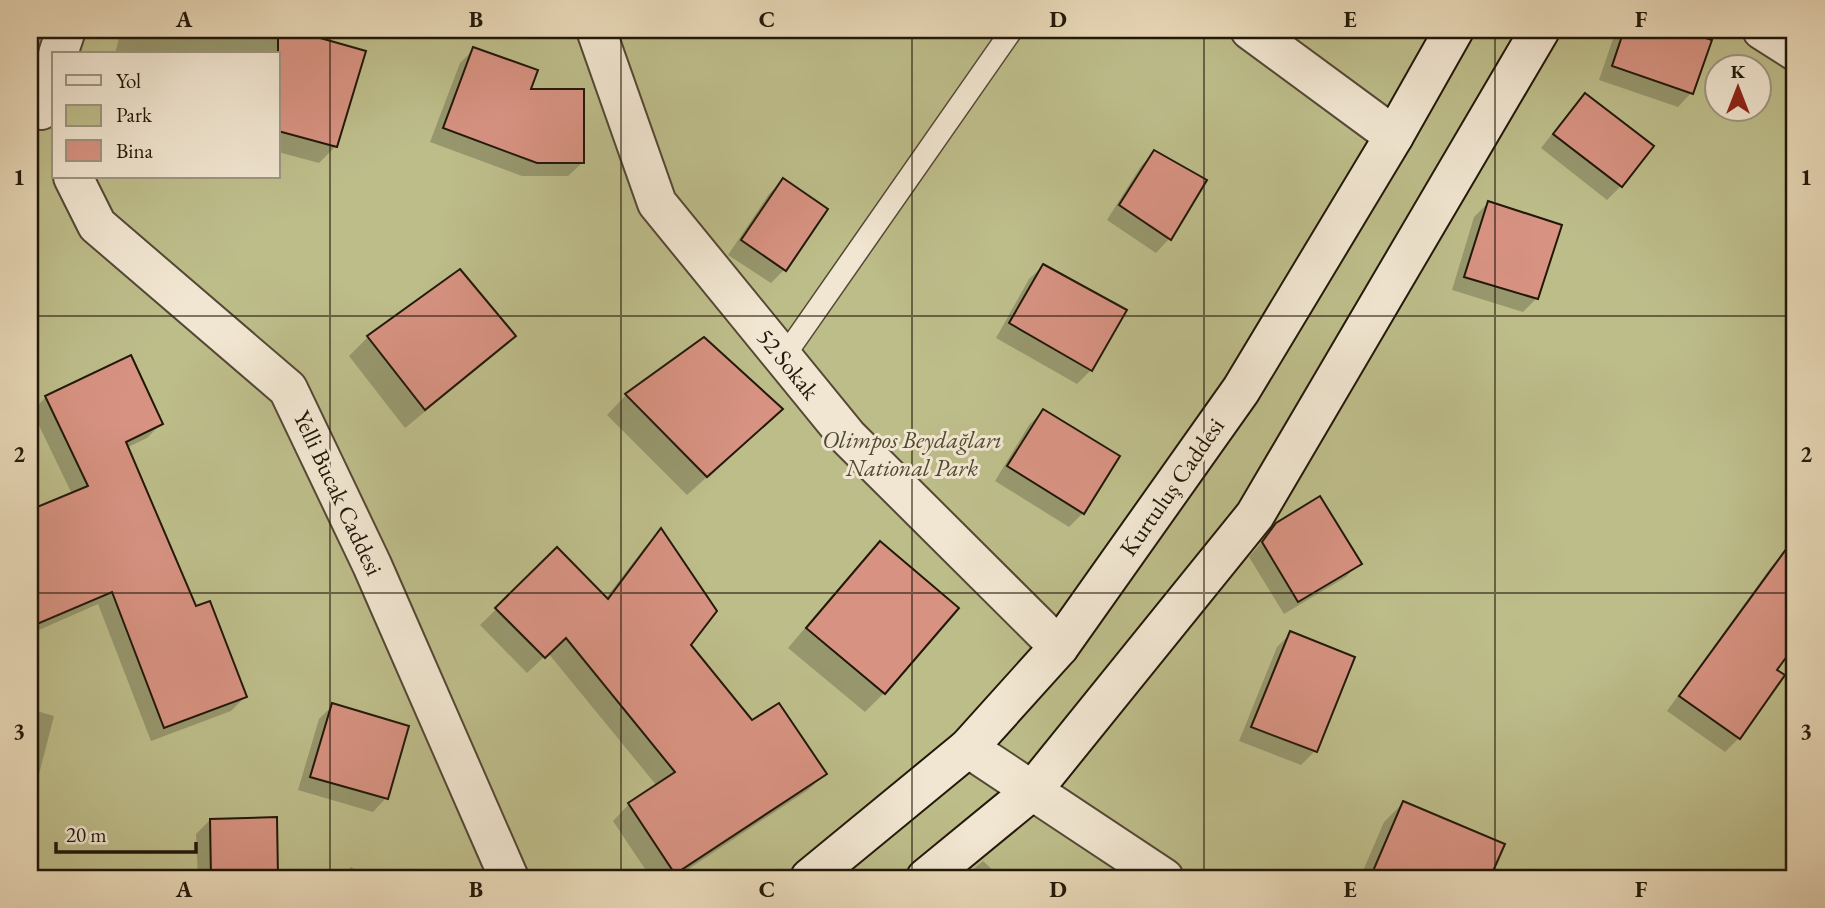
<svg xmlns="http://www.w3.org/2000/svg" width="1825" height="908" font-family="'EB Garamond',serif">
<rect width="100%" height="100%" fill="#e9d9b8"/>
<filter id="stains"><feTurbulence type="fractalNoise" baseFrequency=".00286" numOctaves="4"/><feColorMatrix values="0 0 0 0 .2 0 0 0 0 .09 0 0 0 0 .02 0 0 0 .5 -.17"/></filter>
<radialGradient id="worn" r=".72"><stop offset=".6" stop-color="#630" stop-opacity="0"/><stop offset="1" stop-color="#630" stop-opacity=".3"/></radialGradient>
<path fill="#bdbd8a" stroke="#706a4a" stroke-width="2" fill-rule="evenodd" d="M30,30H1795V878H30ZM54,54H278V177H54ZM1716,66H1758V108H1716Z"/>
<g fill="#0003">
<polygon points="121,30 285,30 363,52 336,146 319,163 278,152 278,54 115,54"/>
<polygon points="1616,30 1675,30 1709,42 1691,93 1678,107 1599,80"/>
<polygon points="474,49 528,91 582,163 568,176 522,176 430,142 460,63"/>
<polygon points="1585,95 1652,146 1621,186 1607,200 1541,148 1572,109"/>
<polygon points="1155,152 1205,181 1169,239 1156,253 1107,220 1141,166"/>
<polygon points="783,180 785,269 771,283 728,255 769,194"/>
<polygon points="1488,203 1537,298 1523,312 1452,290 1474,217"/>
<polygon points="1043,266 1091,370 1077,384 996,338 1029,279"/>
<polygon points="460,271 513,336 494,355 405,428 349,356 368,337"/>
<polygon points="626,395 761,428 687,495 607,415"/>
<polygon points="46,397 161,424 147,438 126,448 195,609 245,697 231,711 151,741 98,604 30,634 30,536 61,522 72,494 32,411"/>
<polygon points="1043,411 1083,513 1069,527 995,481 1029,425"/>
<polygon points="1277,524 1359,563 1346,577 1284,614 1249,557"/>
<polygon points="661,531 689,645 752,722 825,774 808,790 675,878 651,878 613,821 629,804 657,786 548,653 527,673 480,625 557,550 605,599 645,547"/>
<polygon points="880,543 884,693 865,712 788,648 860,563"/>
<polygon points="1795,548 1795,642 1774,670 1783,676 1739,738 1725,752 1667,711 1771,567 1785,553 1789,556"/>
<polygon points="1291,633 1353,658 1315,751 1301,765 1239,741 1277,647"/>
<polygon points="333,705 386,798 373,812 298,790 319,719"/>
<polygon points="30,709 54,716 36,786 30,792"/>
<polygon points="1403,803 1503,845 1489,878 1360,878 1384,822"/>
<polygon points="275,819 276,878 198,878 196,834 210,820"/>
<polygon points="983,861 1001,878 963,878"/>
<polygon points="351,867 368,878 340,878"/>
</g>
<g fill="#d79281" stroke="#221809" stroke-width="2">
<polygon points="278,30 292,30 366,51 337,147 278,131"/>
<polygon points="1624,30 1681,30 1712,40 1693,94 1612,66"/>
<polygon points="473,47 538,70 531,89 584,89 584,163 537,163 443,128"/>
<polygon points="1585,93 1654,146 1622,187 1553,134"/>
<polygon points="1154,150 1207,180 1171,240 1119,205"/>
<polygon points="783,178 828,209 786,271 741,240"/>
<polygon points="1488,201 1562,225 1538,299 1464,277"/>
<polygon points="1043,264 1127,310 1092,371 1009,323"/>
<polygon points="460,269 516,336 425,410 367,336"/>
<polygon points="704,337 783,409 707,477 625,394"/>
<polygon points="131,355 163,424 126,442 196,606 210,601 247,697 164,728 112,592 30,627 30,510 88,486 45,396"/>
<polygon points="1043,409 1120,456 1084,514 1007,466"/>
<polygon points="1320,496 1362,564 1298,602 1262,542 1276,523"/>
<polygon points="661,528 717,611 691,645 752,720 779,703 827,774 675,874 628,803 675,772 566,638 545,658 495,608 557,547 608,599"/>
<polygon points="1795,537 1795,645 1777,670 1785,675 1740,739 1679,696"/>
<polygon points="880,541 959,608 885,694 806,628"/>
<polygon points="1290,631 1355,657 1317,752 1251,727"/>
<polygon points="332,703 409,726 388,799 310,777"/>
<polygon points="1403,801 1505,844 1490,878 1370,878"/>
<polygon points="277,817 278,878 211,878 210,819"/>
</g>
<g fill="none" stroke-linecap="round" stroke-linejoin="round">
<g stroke="#544835" stroke-width="24">
<polyline id="lane" points="783,358 1012,30"/>
</g>
<g stroke="#544835" stroke-width="42">
<g id="street">
<polyline points="596,30 657,203 848,437 1059,647"/>
<polyline points="1250,30 1394,136"/>
<polyline points="1762,30 1795,51"/>
<polyline points="58,54 66,30"/>
<polyline points="41,110 54,67"/>
<polyline points="73,177 97,225 288,389 372,565 509,878"/>
<polyline points="968,748 1164,878"/>
</g>
</g>
<g stroke="#221809" stroke-width="42">
<g id="secondary">
<polyline points="810,878 968,748 1059,647 1241,390 1394,136 1454,30"/>
<polyline points="926,878 1032,791 1255,515 1540,30"/>
</g>
</g>
<use href="#lane" stroke="#f1e6d1" stroke-width="21"/>
<use href="#street" stroke="#f1e6d1" stroke-width="38"/>
<use href="#secondary" stroke="#f1e6d1" stroke-width="38"/>
</g>
<path fill="none" stroke="#221809" stroke-width="2" stroke-opacity="0.55" d="M330,30V878M621,30V878M912,30V878M1204,30V878M1495,30V878M30,316H1795M30,593H1795"/>
<g text-anchor="middle" stroke-width="6" stroke-linejoin="round" paint-order="stroke">
<g font-size="24" fill="#221809" stroke="#f1e6d1">
<text transform="translate(788 364) rotate(51)" y="8">52 Sokak</text>
<text transform="translate(1172 487) rotate(-55)" y="8">Kurtuluş Caddesi</text>
<text transform="translate(338 493) rotate(65)" y="8">Yelli Bucak Caddesi</text>
</g>
<g font-size="24" font-style="italic" fill="#504a30" stroke="#f1e6d1">
<text x="912" y="448">Olimpos Beydağları<tspan x="912" dy="28">National Park</tspan></text>
</g>
</g>
<rect width="1825" height="908" fill="none" stroke="#e9d9b8" stroke-width="77"/>
<rect x="52" y="52" width="228" height="126" fill="#f1e6d1" stroke="#9e9481" stroke-width="2"/>
<rect x="66" y="75" width="35" height="10" fill="#f1e6d1" stroke="#9e9481" stroke-width="2"/>
<text x="116" y="88" font-size="21" fill="#221809">Yol</text>
<rect x="66" y="105" width="35" height="21" fill="#bdbd8a" stroke="#9e9481" stroke-width="2"/>
<text x="116" y="122" font-size="21" fill="#221809">Park</text>
<rect x="66" y="140" width="35" height="21" fill="#d79281" stroke="#9e9481" stroke-width="2"/>
<text x="116" y="158" font-size="21" fill="#221809">Bina</text>
<g transform="translate(1738 88)"><circle r="33" fill="#f1e6d1" stroke="#9e9481" stroke-width="2"/>
<path d="M0-5L12 26L0 18L-12 26Z" fill="#8f2418"/>
<text y="-10" font-size="19" font-weight="bold" text-anchor="middle" fill="#221809">K</text>
</g>
<path d="M56 842v10h140v-10" fill="none" stroke="#221809" stroke-width="3.5"/>
<text x="66" y="842" font-size="21" fill="#221809" stroke="#f1e6d1" stroke-width="5" paint-order="stroke">20 m</text>
<rect x="38" y="38" width="1748" height="832" fill="none" stroke="#221809" stroke-width="2.5"/>
<g font-size="23" text-anchor="middle" font-weight="bold" fill="#221809">
<text x="184" y="27">A</text>
<text x="476" y="27">B</text>
<text x="767" y="27">C</text>
<text x="1058" y="27">D</text>
<text x="1350" y="27">E</text>
<text x="1641" y="27">F</text>
<text x="19" y="185">1</text>
<text x="1806" y="185">1</text>
<text x="19" y="462">2</text>
<text x="1806" y="462">2</text>
<text x="19" y="739">3</text>
<text x="1806" y="739">3</text>
<text x="184" y="897">A</text>
<text x="476" y="897">B</text>
<text x="767" y="897">C</text>
<text x="1058" y="897">D</text>
<text x="1350" y="897">E</text>
<text x="1641" y="897">F</text>
</g>
<rect width="100%" height="100%" filter="url(#stains)"/>
<rect width="100%" height="100%" fill="url(#worn)"/>
</svg>
